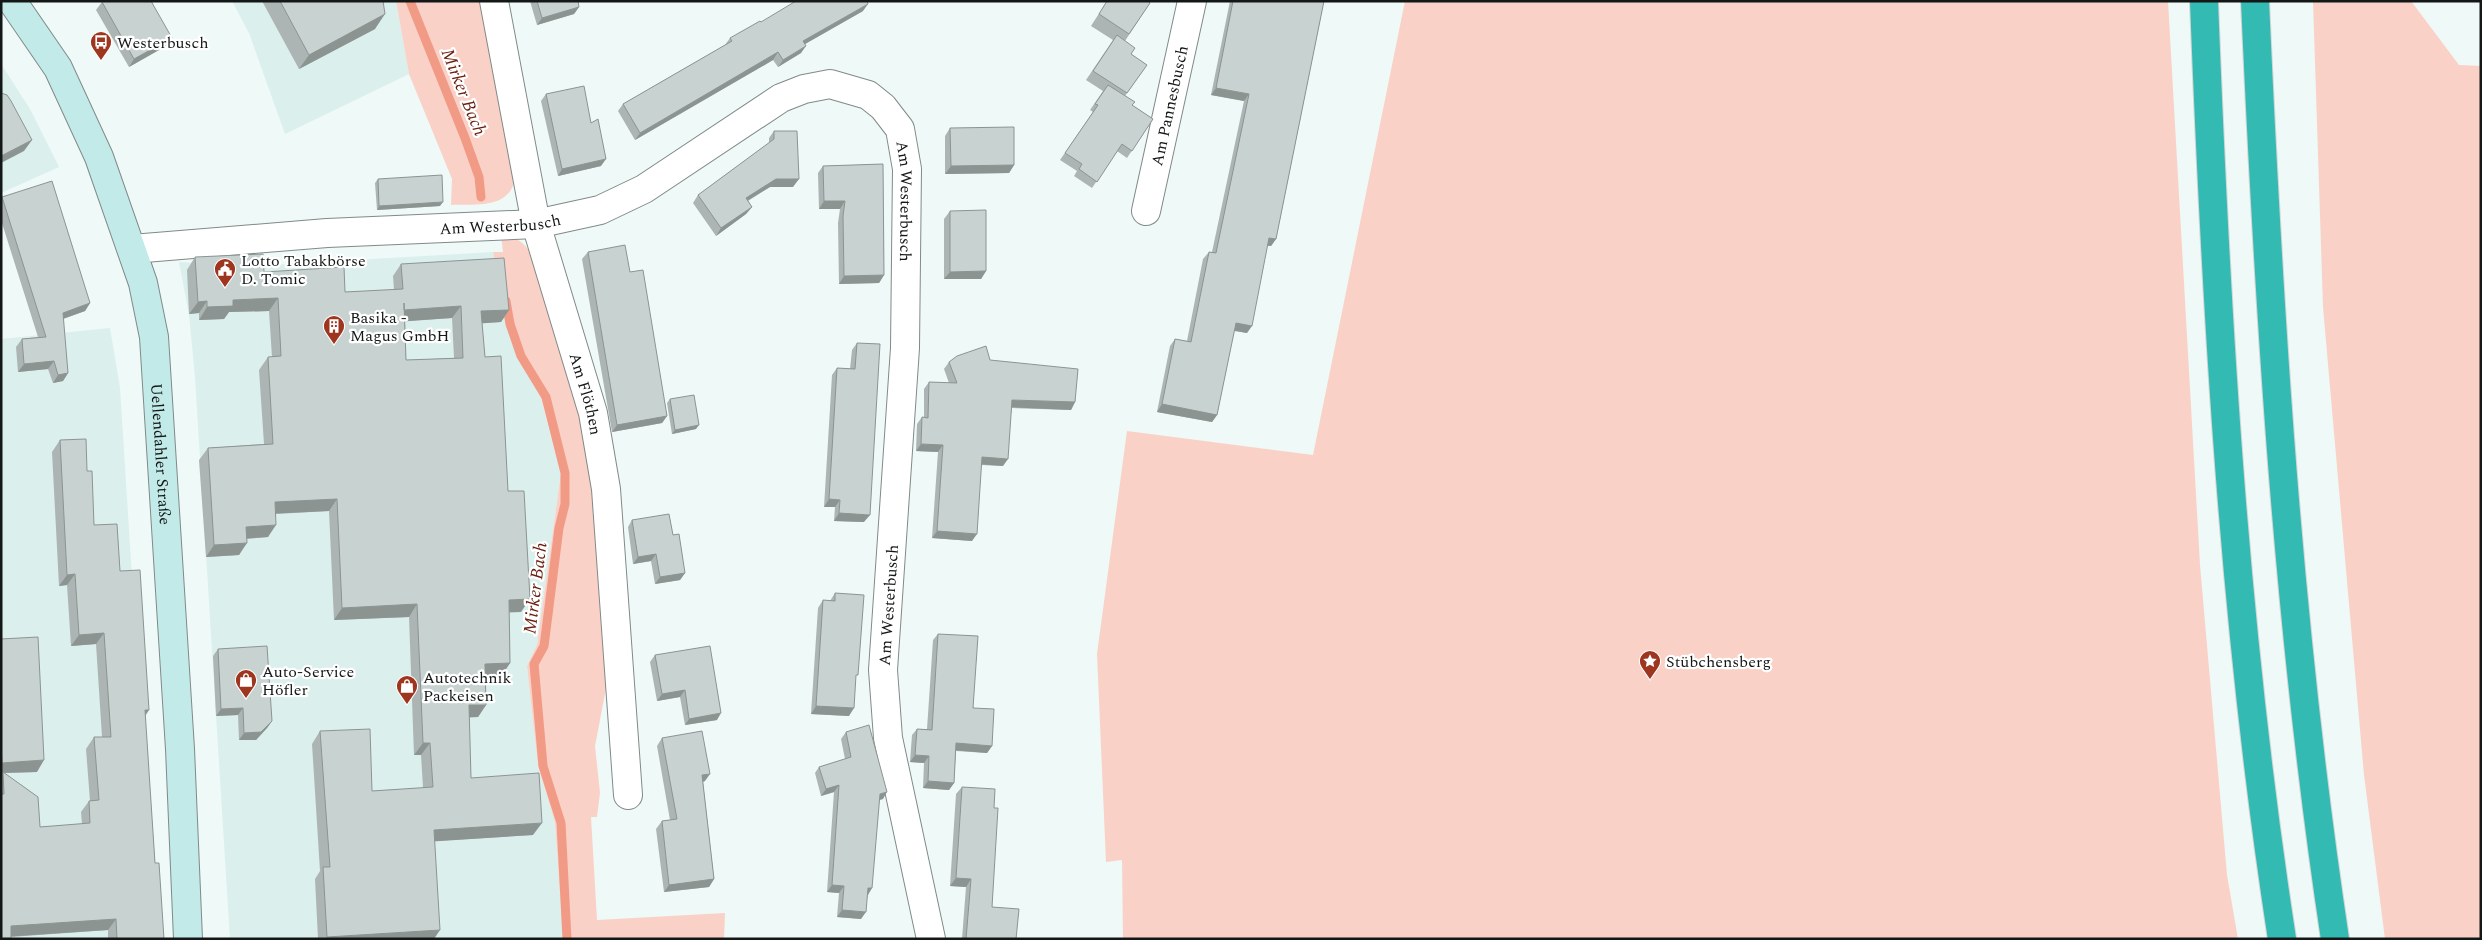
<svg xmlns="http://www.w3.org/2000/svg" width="2482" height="940" font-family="Spectral,serif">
<rect width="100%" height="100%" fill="#eef9f8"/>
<g fill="#dbefed">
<polygon points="232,1 396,1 409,74 285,134 249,33"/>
<polygon points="1,64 30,109 59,167 1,193"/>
<polygon points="493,252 506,323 516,353 541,398 561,473 537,645 527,666 538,766 555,822 563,939 230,939 195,377 189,314 179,262 254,266"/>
<polygon points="110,328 120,388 155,939 1,939 1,339"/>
</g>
<g fill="#fad1c7">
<path d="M396,1H483L515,180C508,209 476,204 451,205L452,179L409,74Z"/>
<polygon points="1405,1 2168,1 2200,565 2227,875 2238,939 1123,939 1122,860 1106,862 1097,654 1127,431 1313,455"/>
<polygon points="2313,1 2411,1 2459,65 2481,66 2481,939 2385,939 2364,775 2323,307"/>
<path d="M501,235C517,236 526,244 533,257L590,443L607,683L595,746L600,793L597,817H591L597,920L725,913L724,939H563L555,822L538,766L527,666L537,645L561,473L541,398L516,353L506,323L493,252H503Z"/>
</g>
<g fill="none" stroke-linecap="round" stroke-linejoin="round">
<g stroke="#f19a86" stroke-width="9">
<polyline points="410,1 465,138 479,177 481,197"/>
<polyline points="506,301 510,324 521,356 546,397 565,473 565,504 559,528 544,646 534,664 543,766 561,823 567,939"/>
</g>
<g stroke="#818a89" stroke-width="30">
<g id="minor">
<path id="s1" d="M494,1L536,224L593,413L606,489L628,795"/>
<path id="s2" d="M1146,211L1192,1"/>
<path id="s3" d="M132,249L327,233L536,224L600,210L644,189L781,98L804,89L830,84L868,95L883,107L900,129L907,169L905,348L883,670L888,738L931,939"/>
</g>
</g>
<g stroke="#818a89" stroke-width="30">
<g id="secondary">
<path id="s4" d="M12,1L58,68L99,157L143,283L154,337L180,749L188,939"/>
</g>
</g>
<g stroke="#d5d5d5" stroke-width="30">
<g id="motorway">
<path d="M2204,1C2216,314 2234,629 2282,939"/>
<path d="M2255,1C2269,315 2288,628 2335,939"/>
</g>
</g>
<use href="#minor" stroke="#fff" stroke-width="28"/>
<use href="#secondary" stroke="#c2eae8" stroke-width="28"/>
<use href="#motorway" stroke="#33bab2" stroke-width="28"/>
</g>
<g fill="#acb5b4" fill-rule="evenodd">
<polygon points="262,1 383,1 375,29 299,69"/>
<polygon points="530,1 578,1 579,7 574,14 537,25"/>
<polygon points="1107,1 1148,1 1150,3 1125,41 1131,54 1147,65 1125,96 1132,105 1153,119 1127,158 1117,151 1092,188 1074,176 1077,171 1060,160 1093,112 1090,110 1103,91 1086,80 1113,40 1091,26"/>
<polygon points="1230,1 1324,1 1276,239 1271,246 1267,246 1247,333 1234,331 1217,415 1212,422 1157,412 1170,346 1175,339 1187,341 1203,259 1209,252 1212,252 1244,101 1211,95"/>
<polygon points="102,2 172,38 166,46 129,67 96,10"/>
<polygon points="863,11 805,44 801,53 778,67 773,60 635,140 618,111 623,104 725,45 730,38 761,22"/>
<polygon points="546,94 591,123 601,166 558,176 541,101"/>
<polygon points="950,128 1014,165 1009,173 945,174 945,136"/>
<polygon points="774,131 793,187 770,187 748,201 752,207 746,214 716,236 693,203 698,195 769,143 769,138"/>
<polygon points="883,164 884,275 879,283 839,284 838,223 840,209 819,209 818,173 823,166"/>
<polygon points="378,179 440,206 377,210 375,183"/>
<polygon points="1,197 2,197 90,303 85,311 63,319 68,373 63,381 53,383 48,369 18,372 16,347 22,339 38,337 1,220"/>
<polygon points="950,211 986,271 981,279 944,279 944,219"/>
<polygon points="588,252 630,272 667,416 662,423 612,432 582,259"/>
<path d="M195,257L264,272L345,292L394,290L393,276L401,264L509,310L501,322L482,323L485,357L508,491L521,612H509L510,663L502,675L485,676L486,705L478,717H469L471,778L533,835L434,841V939H318L315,879L320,871L312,744L320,731L372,791L423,788L421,755H414L409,617L334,620L329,511L276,514L268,537L247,539L239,555L206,557L199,460L208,448L264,444L259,370L268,357H272L269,311L229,312L224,319L199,320V313L189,314L187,270ZM452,318L454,358L406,360L405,321Z"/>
<polygon points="857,343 864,522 834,521 835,507 824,507 832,375 837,368 850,369 852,350"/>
<polygon points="990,360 1075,402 1071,410 1012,408 1003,466 981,465 972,541 932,538 938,452 916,451 917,424 922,417 924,417 924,389 929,382 949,383 944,369 949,362"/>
<polygon points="670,399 696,429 672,434 667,403"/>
<polygon points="60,440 87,471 94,525 120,571 145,716 155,863 164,939 108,939 108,930 11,937 1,939 1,774 2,773 1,773 1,639 37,772 4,773 40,827 82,824 81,812 89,801 90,801 86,749 94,737 102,737 96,644 71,646 67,585 59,586 52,452"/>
<polygon points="632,520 685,573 680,580 655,584 651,561 633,564 628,527"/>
<polygon points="835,593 849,716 811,714 818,608 823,600 830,601"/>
<polygon points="938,634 992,746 987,753 956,751 954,783 949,790 923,788 924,763 910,762 912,735 917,729 927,729 933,640"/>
<polygon points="218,649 272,721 267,728 256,740 239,740 238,715 216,716 213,656"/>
<polygon points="655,655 717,720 685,725 680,697 657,701 650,662"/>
<polygon points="846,732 883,799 879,800 868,895 861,919 837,917 839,893 827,892 834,792 821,796 815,773 819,767 845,759 841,739"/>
<polygon points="662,738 705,781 703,782 714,879 709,887 664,892 656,829 662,821 670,820 657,746"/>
<polygon points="962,787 994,808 992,907 1016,939 962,939 966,887 950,886 956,794"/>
</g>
<g fill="#8c9492">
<polygon points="868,4 863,11 798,48 803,41"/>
<polygon points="579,7 574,14 537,25 542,18"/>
<polygon points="385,14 375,29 299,69 309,55"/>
<polygon points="172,38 166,46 129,67 134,59"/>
<polygon points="806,46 801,53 778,67 783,60"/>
<polygon points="778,52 773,60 635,140 640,133"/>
<polygon points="1216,88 1249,94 1244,101 1211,95"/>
<polygon points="32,140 24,151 1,163 1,156"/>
<polygon points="606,159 601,166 558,176 562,169"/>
<polygon points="1014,165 1009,173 945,174 951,166"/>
<polygon points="776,179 799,179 793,187 770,187 740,205 746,198"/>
<polygon points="824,201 845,201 840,209 819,209"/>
<polygon points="443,202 440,206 377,210 379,206"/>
<polygon points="752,207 746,214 716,236 721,228"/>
<polygon points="1269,238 1276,239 1271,246 1264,245"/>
<polygon points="986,271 981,279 944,279 950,272"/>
<polygon points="884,275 879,283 839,284 844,276"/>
<polygon points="278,298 269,311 229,312 224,319 199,320 207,307 233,300"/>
<polygon points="207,301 199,313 189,314 198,302"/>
<polygon points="90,303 85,311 57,321 63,313"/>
<polygon points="461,306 452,318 396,322 404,310"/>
<polygon points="509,310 501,322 473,324 481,311"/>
<polygon points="1236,323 1252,326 1247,333 1231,330"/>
<polygon points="54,361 48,369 18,372 24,364"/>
<polygon points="68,373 63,381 53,383 58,375"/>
<polygon points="1012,400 1075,402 1071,410 1007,407"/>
<polygon points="1162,404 1217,415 1212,422 1157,412"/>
<polygon points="667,416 662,423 612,432 617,425"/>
<polygon points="699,425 696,429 672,434 675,430"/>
<polygon points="921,444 943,445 938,452 916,451"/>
<polygon points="982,457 1008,459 1003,466 977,464"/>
<polygon points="337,499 329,511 266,514 275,502"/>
<polygon points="829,499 840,500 835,507 824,507"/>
<polygon points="839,513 870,515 864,522 834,521"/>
<polygon points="276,525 268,537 238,539 246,527"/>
<polygon points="937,531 977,534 972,541 932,538"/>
<polygon points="247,543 239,555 206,557 214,545"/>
<polygon points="656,554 651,561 633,564 638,557"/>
<polygon points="685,573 680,580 655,584 660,577"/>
<polygon points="75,574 67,585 59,586 67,575"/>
<polygon points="530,599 521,612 500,613 509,600"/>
<polygon points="417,604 409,617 334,620 342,608"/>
<polygon points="104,633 96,644 71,646 79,635"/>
<polygon points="510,663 502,675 476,676 485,664"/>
<polygon points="685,690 680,697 657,701 662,694"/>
<polygon points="469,705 486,705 478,717 460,718"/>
<polygon points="816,706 854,708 849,716 811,714"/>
<polygon points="243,708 238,715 216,716 221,709"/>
<polygon points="145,710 149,710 142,721"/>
<polygon points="721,713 717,720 685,725 689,719"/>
<polygon points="272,721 267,728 256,740 239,740 244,733"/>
<polygon points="423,743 430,743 421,755 414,755"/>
<polygon points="956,743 992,746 987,753 951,750"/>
<polygon points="915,755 929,756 924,763 910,762"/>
<polygon points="44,760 37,772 1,773 1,764 2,763"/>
<polygon points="710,774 705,781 697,783 702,775"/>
<polygon points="928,781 954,783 949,790 923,788"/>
<polygon points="839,785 834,792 821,796 826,789"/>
<polygon points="887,792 883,799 875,801 880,794"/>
<polygon points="542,823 533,835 425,842 434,830"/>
<polygon points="956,878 971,879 966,887 950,886"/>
<polygon points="714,879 709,887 664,892 669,885"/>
<polygon points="832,885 844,886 839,893 827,892"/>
<polygon points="868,888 872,888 868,895"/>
<polygon points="842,910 866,912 861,919 837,917"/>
<polygon points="116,919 108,930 3,937 11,926"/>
<polygon points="440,930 434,939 326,939 327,937"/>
</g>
<g fill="#c8d3d1" stroke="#8c9492" fill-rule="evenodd">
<polygon points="104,1 151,1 172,38 134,59 102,2"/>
<polygon points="280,1 383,1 385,14 309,55"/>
<polygon points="537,1 578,1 579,7 542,18"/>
<polygon points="796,1 867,1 868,4 803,41 806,46 783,60 778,52 640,133 623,104 732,41 730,38 760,21 761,22"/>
<polygon points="1107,1 1148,1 1150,3 1129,34 1099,14"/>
<polygon points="1233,1 1324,1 1276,239 1269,238 1252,326 1236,323 1217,415 1162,404 1175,339 1191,342 1209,252 1216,253 1249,94 1216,88"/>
<polygon points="1117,35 1135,48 1131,54 1147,65 1127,93 1093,71"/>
<polygon points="1108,85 1135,102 1132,105 1153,119 1132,151 1122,144 1097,182 1079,169 1082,164 1065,153 1098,105 1095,104"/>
<polygon points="584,86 591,123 598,119 606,159 562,169 546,94"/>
<polygon points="1,93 7,95 11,101 32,140 1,156"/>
<polygon points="1014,127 1014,165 951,166 950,128"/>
<polygon points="774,131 797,131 799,179 776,179 746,198 752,207 721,228 698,195 774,139"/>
<polygon points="883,164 884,275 844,276 843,216 845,201 824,201 823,166"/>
<polygon points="442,175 443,202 379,206 378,179"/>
<polygon points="52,181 90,303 63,313 68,373 58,375 54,361 24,364 22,339 46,337 2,197"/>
<polygon points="986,210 986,271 950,272 950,211"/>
<polygon points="625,245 630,272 643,270 667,416 617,425 588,252"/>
<path d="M263,254L264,272L344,267L345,292L403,289L401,264L504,258L509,310L481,311L485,357L501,356L508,491H524L530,599L509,600L510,663L485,664L486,705H469L471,778L539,773L542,823L434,830L440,930L327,937L323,867H330L320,731L370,729L372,791L433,787L430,743H423L417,604L342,608L337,499L275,502L276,525L246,527L247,543L214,545L208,448L273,444L268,357L281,356L278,298L233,300V306L207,307V301L198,302L195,257ZM404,303V310L461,306L463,358L406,360Z"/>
<polygon points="857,343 880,344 870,515 839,513 840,500 829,499 837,368 855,369"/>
<polygon points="986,346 990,360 1078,369 1075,402 1012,400 1008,459 982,457 977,534 937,531 943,445 921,444 922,417 928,418 929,382 957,383 949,362 957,356"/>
<polygon points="694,395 699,425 675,430 670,399"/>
<polygon points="86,439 87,471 92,471 94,525 117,524 120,571 140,570 149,710 145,710 155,863 159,863 164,939 117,939 116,919 11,926 11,939 1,939 1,794 4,794 3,772 38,797 40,827 90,823 89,801 99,800 94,737 111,737 104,633 79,635 75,574 67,575 60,440"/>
<polygon points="669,514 673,535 679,534 685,573 660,577 656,554 638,557 632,520"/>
<polygon points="835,593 864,595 858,675 856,675 854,708 816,706 823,600 835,601"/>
<polygon points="938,634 978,636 973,708 994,709 992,746 956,743 954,783 928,781 929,756 915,755 917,729 932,730"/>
<polygon points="38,637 44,760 2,763 1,746 1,639"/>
<polygon points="267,646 272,721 261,732 244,733 243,708 221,709 218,649"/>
<polygon points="710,646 721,713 689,719 685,690 662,694 655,655"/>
<polygon points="869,725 887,792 880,794 872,888 868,888 866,912 842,910 844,886 832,885 839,785 826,789 819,767 851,757 846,732"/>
<polygon points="702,731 710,774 702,775 714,879 669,885 662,821 677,819 662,738"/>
<polygon points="962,787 995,789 994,808 998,808 992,907 1019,909 1016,939 966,939 971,879 956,878"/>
</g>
<defs>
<g id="bus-pin" transform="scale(1.125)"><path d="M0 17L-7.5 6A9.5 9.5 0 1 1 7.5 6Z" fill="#9e351e" stroke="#fff"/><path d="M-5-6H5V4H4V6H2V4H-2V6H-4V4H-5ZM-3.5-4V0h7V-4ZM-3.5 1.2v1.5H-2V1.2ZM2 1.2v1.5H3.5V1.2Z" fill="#fff"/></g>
<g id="civic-pin" transform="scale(1.125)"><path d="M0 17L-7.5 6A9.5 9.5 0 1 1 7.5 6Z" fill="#9e351e" stroke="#fff"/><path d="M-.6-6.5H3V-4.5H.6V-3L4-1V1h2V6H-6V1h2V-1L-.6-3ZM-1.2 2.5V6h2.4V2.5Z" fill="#fff"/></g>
<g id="building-pin" transform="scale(1.125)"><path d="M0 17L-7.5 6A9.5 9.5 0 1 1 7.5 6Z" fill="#9e351e" stroke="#fff"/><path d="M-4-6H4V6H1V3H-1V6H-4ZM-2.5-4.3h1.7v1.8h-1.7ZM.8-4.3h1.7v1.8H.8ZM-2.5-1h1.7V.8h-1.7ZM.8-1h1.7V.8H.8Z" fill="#fff"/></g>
<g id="sight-pin" transform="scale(1.125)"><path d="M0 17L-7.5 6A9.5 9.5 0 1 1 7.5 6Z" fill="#9e351e" stroke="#fff"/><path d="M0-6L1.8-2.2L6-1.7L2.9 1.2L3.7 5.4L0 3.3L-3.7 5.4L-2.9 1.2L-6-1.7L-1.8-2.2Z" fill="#fff"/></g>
<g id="shop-pin" transform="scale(1.125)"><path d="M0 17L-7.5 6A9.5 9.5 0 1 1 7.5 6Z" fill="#9e351e" stroke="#fff"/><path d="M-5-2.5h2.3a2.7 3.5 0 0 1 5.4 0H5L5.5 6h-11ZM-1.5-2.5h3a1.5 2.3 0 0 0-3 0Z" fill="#fff"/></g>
</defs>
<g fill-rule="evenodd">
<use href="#bus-pin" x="101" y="42"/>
<use href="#civic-pin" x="225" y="269"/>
<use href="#building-pin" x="334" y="326"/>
<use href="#sight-pin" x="1650" y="661"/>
<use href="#shop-pin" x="246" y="680"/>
<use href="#shop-pin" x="407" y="686"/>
</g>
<g text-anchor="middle" stroke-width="4.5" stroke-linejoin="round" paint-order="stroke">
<g font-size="16" fill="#131716" stroke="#fff" text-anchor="start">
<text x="117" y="48">Westerbusch</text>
<text x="241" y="266">Lotto Tabakbörse<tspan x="241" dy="18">D. Tomic</tspan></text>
<text x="350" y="323">Basika -<tspan x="350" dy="18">Magus GmbH</tspan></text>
<text x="1666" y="667">Stübchensberg</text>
<text x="262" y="677">Auto-Service<tspan x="262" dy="18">Höfler</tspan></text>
<text x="423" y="683">Autotechnik<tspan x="423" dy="18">Packeisen</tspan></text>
</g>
<g font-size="16" fill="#131716" stroke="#fff">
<text dy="6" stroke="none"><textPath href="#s2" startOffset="108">Am Pannesbusch</textPath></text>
<text dy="6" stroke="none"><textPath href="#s3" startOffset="894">Am Westerbusch</textPath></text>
<text dy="6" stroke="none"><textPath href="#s3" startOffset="369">Am Westerbusch</textPath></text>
<text dy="6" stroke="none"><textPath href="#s1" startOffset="404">Am Flöthen</textPath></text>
<text dy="6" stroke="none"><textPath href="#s4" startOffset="485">Uellendahler Straße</textPath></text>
<text transform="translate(888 605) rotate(-86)" y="6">Am Westerbusch</text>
</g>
<g font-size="18" font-style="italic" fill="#6a1e0d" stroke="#fff">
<text transform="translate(464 92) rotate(68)" y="6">Mirker Bach</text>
<text transform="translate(535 588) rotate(-83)" y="6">Mirker Bach</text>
</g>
</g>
<rect width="2482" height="940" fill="none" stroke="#131716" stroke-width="5"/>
</svg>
